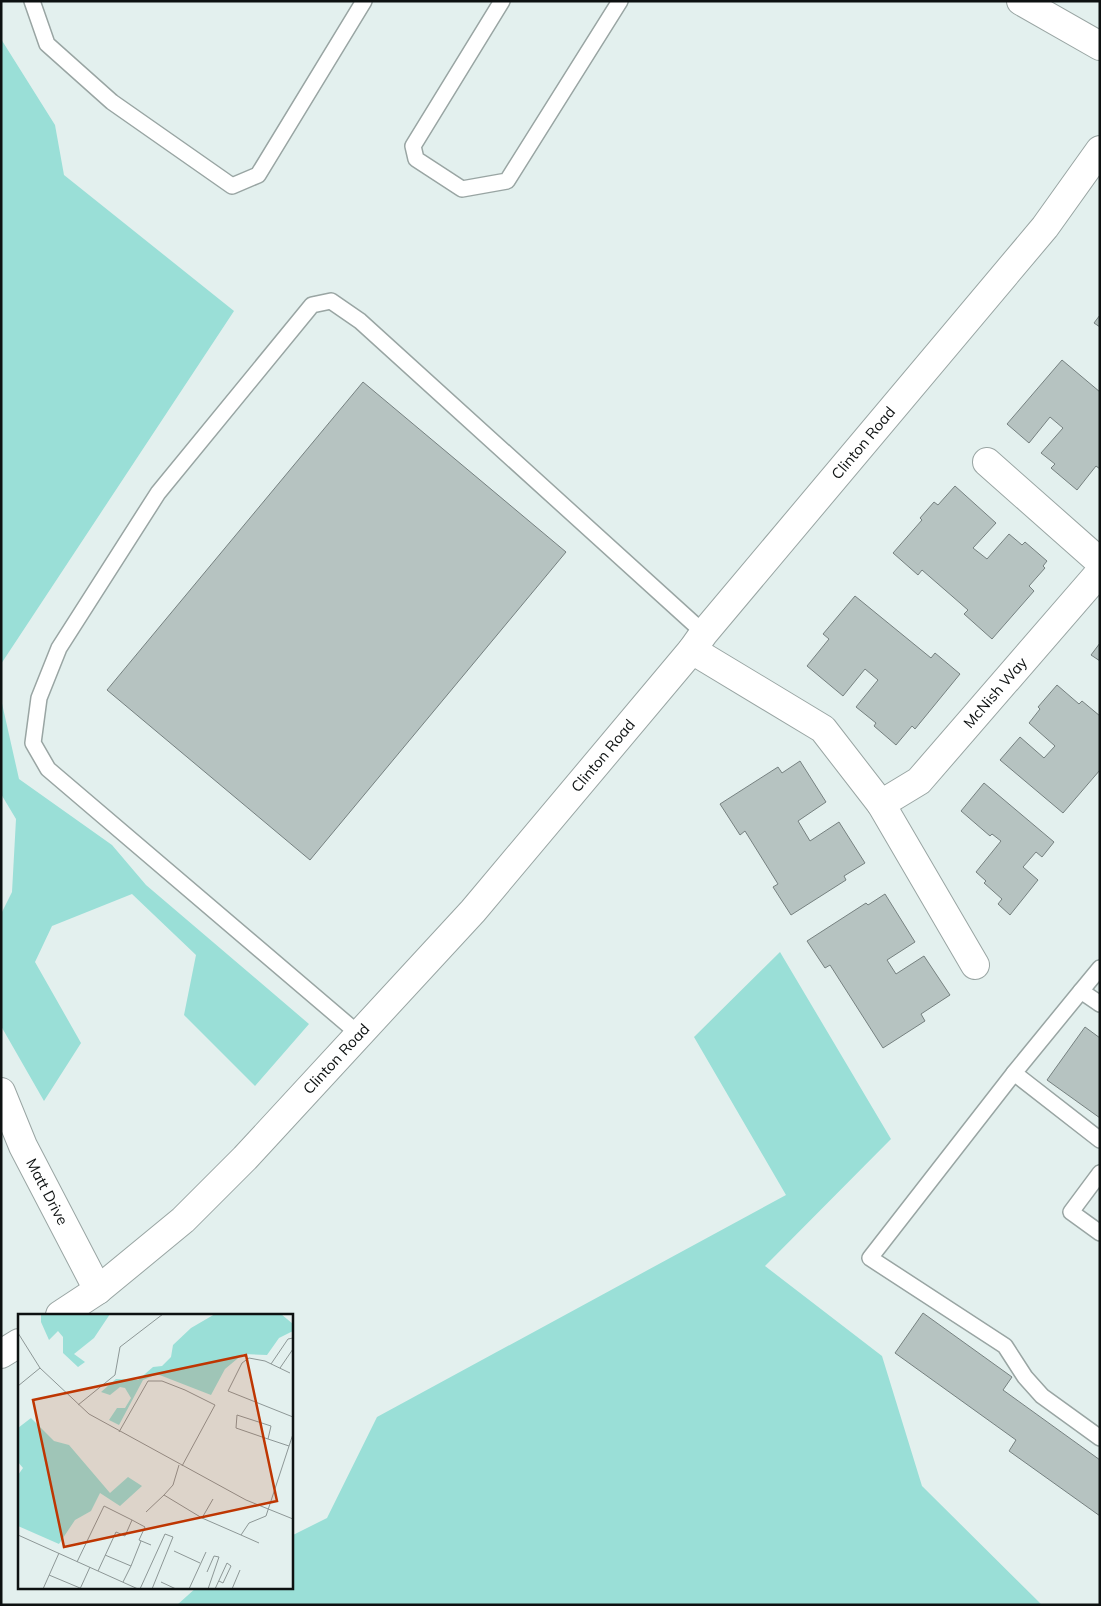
<svg xmlns="http://www.w3.org/2000/svg" width="1101" height="1606" font-family="Mulish,sans-serif">
<rect width="100%" height="100%" fill="#e3f0ee"/>
<g fill="#9adfd7">
<polygon points="1,39 55,125 64,175 234,311 1,664"/>
<polygon points="1,699 19,779 112,845 146,885 309,1024 255,1086 184,1015 196,955 132,894 52,926 35,962 81,1043 44,1101 1,1026 1,914 12,892 16,819 1,794"/>
<polygon points="780,952 891,1139 765,1266 882,1356 922,1486 1042,1605 177,1605 197,1587 291,1587 291,1536 327,1518 377,1417 786,1195 694,1037"/>
</g>
<g fill="#b6c3c1" stroke="#768180">
<polygon points="1100,315 1100,327 1094,323"/>
<polygon points="1062,360 1100,392 1100,469 1096,466 1077,490 1051,468 1055,464 1041,453 1063,428 1050,417 1029,443 1007,424"/>
<polygon points="363,382 566,552 310,860 107,690"/>
<polygon points="955,486 996,523 973,548 987,559 1009,534 1022,545 1025,542 1047,561 1043,566 1045,568 1029,586 1034,591 992,639 964,614 968,610 922,570 918,575 893,553 922,520 920,518 934,502 938,505"/>
<polygon points="855,596 931,658 935,653 960,674 915,729 912,726 896,745 874,726 876,723 856,707 878,680 865,669 843,696 807,666 829,639 823,634"/>
<polygon points="1100,643 1100,661 1091,655"/>
<polygon points="1057,685 1079,704 1082,701 1100,716 1100,770 1063,813 1000,760 1020,737 1044,758 1055,746 1029,723 1040,709 1038,707"/>
<polygon points="800,761 826,802 798,821 810,841 839,822 865,863 844,876 846,880 791,915 773,887 778,884 745,831 740,835 720,804 778,767 782,773"/>
<polygon points="984,783 1054,842 1042,857 1036,852 1023,867 1038,880 1010,915 998,904 1002,899 984,883 986,881 976,872 1001,841 992,834 990,836 961,811"/>
<polygon points="885,894 915,942 887,960 896,974 924,956 950,995 921,1014 925,1021 883,1048 830,965 825,968 807,941 866,903 868,905"/>
<polygon points="1085,1027 1100,1038 1100,1118 1047,1080"/>
<polygon points="923,1313 1012,1377 1003,1390 1100,1460 1100,1516 1009,1451 1016,1440 895,1353"/>
</g>
<g fill="none" stroke-linecap="round" stroke-linejoin="round">
<g stroke="#99a5a3" stroke-width="18">
<g id="service">
<polyline points="32,1 47,44 112,102 232,186 258,175 364,1"/>
<polyline points="502,1 413,146 416,159 462,189 507,181 620,1"/>
<polyline points="1081,991 1100,968"/>
<polyline points="1100,1004 1081,991 1014,1073 1100,1140"/>
<polyline points="360,1035 48,769 33,743 39,698 59,648 158,493 312,305 331,301 360,321 704,633"/>
<polyline points="1014,1073 870,1258 1005,1346 1025,1377 1042,1396 1100,1438"/>
<polyline points="1100,1173 1071,1212 1100,1233"/>
</g>
</g>
<g stroke="#99a5a3" stroke-width="30">
<g id="minor">
<polyline points="1021,1 1100,46"/>
<polyline points="987,462 1100,562"/>
<path id="s1" d="M692,650L823,729L881,804L919,781L1100,572"/>
<polyline points="881,804 975,965"/>
<path id="s2" d="M1,1092L23,1146L98,1290"/>
</g>
</g>
<g stroke="#99a5a3" stroke-width="30">
<g id="tertiary">
<path id="s3" d="M60,1315L98,1290L183,1220L245,1158L473,911L692,650L704,633L1045,227L1100,150"/>
<polyline points="1,1354 19,1343"/>
</g>
</g>
<use href="#service" stroke="#fff" stroke-width="15"/>
<use href="#minor" stroke="#fff" stroke-width="28"/>
<use href="#tertiary" stroke="#fff" stroke-width="28"/>
</g>
<g text-anchor="middle" stroke-width="4.5" stroke-linejoin="round" paint-order="stroke">
<g font-size="15" fill="#0d1111" stroke="#e3f0ee">
<text dy="5" stroke="none"><textPath href="#s3" startOffset="1189">Clinton Road</textPath></text>
<text dy="5" stroke="none"><textPath href="#s1" startOffset="409">McNish Way</textPath></text>
<text dy="5" stroke="none"><textPath href="#s3" startOffset="782">Clinton Road</textPath></text>
<text dy="5" stroke="none"><textPath href="#s3" startOffset="378">Clinton Road</textPath></text>
<text dy="5" stroke="none"><textPath href="#s2" startOffset="110">Matt Drive</textPath></text>
</g>
</g>
<g transform="translate(18 1314)">
<rect width="275" height="275" fill="#e3f0ee"/>
<path d="M23,0H92L76,24L56,40L67,48L60,53L45,39V23L40,17L31,26L23,8ZM197,0H263L275,10V17L261,24L249,41L225,40L207,55L193,81L139,60L125,66L101,111L91,106L99,94H107L113,84L107,74L102,73L92,81L83,78L98,65L120,66L135,53L144,52L153,43L155,31L173,14ZM13,104L36,127L51,131L92,179L110,163L124,172L102,192L82,179L73,197L57,206L41,230L0,212V161L5,154L0,148V114Z" fill="#9adfd7"/>
<path fill="none" stroke="#8d9796" stroke-width="1" d="M0,19L22,54L71,100L228,186L275,205M253,50L270,25L275,24M262,54L275,35M272,59L247,47L231,44L224,49L210,77L275,103M0,72L22,54M60,91L97,61L102,33L145,0M101,118L130,67H144L167,76L197,91L164,152M250,125L253,112L219,101L218,114L250,125L271,132M161,151L155,171L146,181L184,204L223,221L231,209L248,202L275,120M128,198L146,181M184,204L195,185M0,221L120,275M223,221L241,229M156,237L182,249M87,241L113,252L105,268M59,248L86,192L114,206M113,252L123,227M80,257L98,218L107,222L114,206L127,213L121,226L133,231M189,258L196,242L201,243L190,275M31,261L62,274M201,267L205,269L213,252L209,249M143,268L158,275M25,275L41,239M62,275L72,253M122,275L147,220L155,223L134,275M171,275L188,238M197,275L209,249M214,275L222,256"/>
<path fill="#be3602" fill-opacity="0.15" stroke="#be3602" stroke-width="2.5" d="M228,41L259,187L46,233L15,86Z"/>
<rect width="275" height="275" fill="none" stroke="#0d1111" stroke-width="2.5"/>
</g>
<rect width="1101" height="1606" fill="none" stroke="#0d1111" stroke-width="5"/>
</svg>
